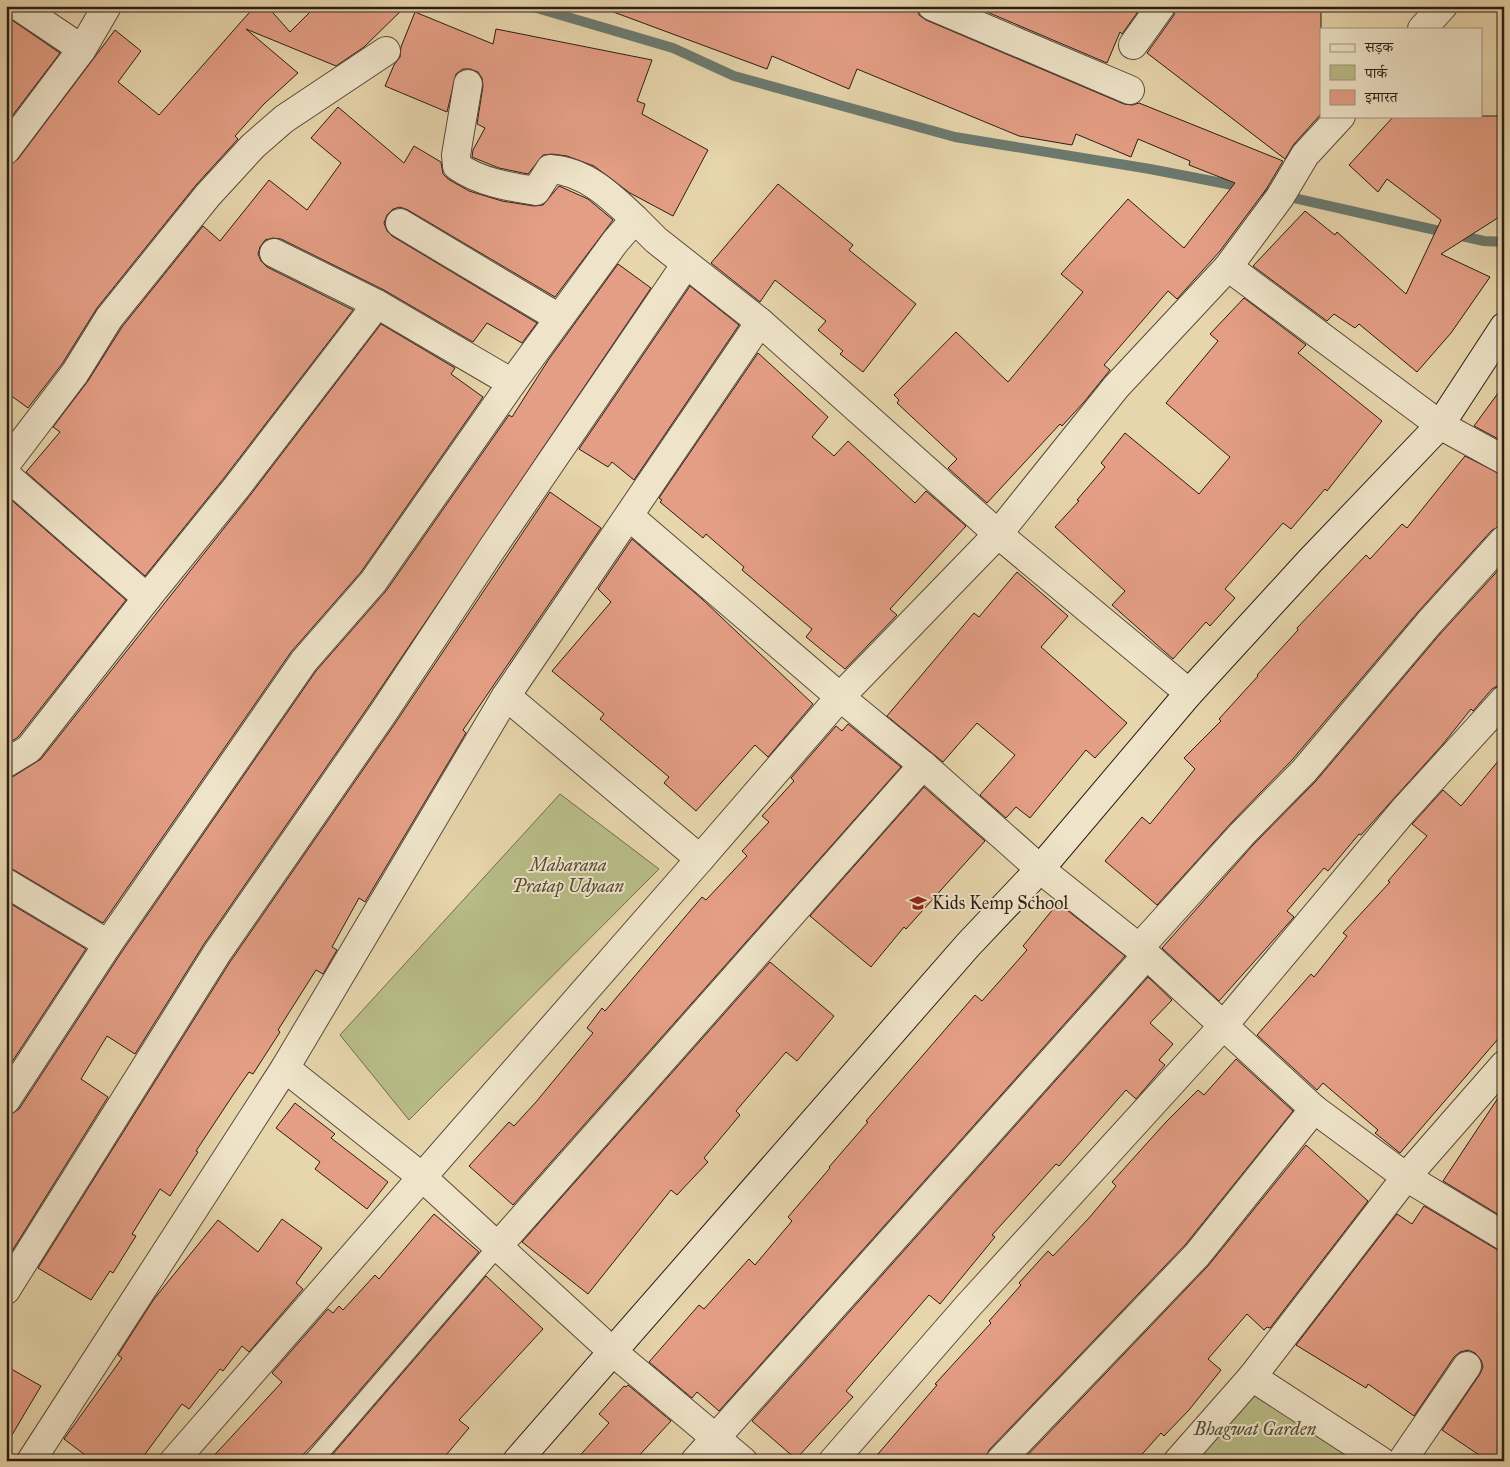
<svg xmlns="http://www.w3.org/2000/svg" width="1510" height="1467" font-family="'IM FELL Great Primer','Noto Serif Devanagari',serif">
<rect width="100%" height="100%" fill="#e7d5ac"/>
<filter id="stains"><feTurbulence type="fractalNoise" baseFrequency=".004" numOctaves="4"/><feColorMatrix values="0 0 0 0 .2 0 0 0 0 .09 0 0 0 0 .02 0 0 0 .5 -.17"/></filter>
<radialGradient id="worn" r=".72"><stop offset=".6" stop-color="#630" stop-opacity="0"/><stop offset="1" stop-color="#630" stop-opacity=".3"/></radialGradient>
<g fill="#b8bc87" stroke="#726c4e">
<polygon points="560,794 659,869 409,1120 340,1035"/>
<polygon points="1248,1385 1359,1461 1187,1461"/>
</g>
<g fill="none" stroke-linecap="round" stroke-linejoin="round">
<polyline stroke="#6c7a70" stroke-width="10" points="530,6 673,48 734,76 955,137 1150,169 1258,190 1484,241 1504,242"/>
</g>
<g fill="#e49e85" stroke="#2b1c16">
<polygon points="255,6 267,6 290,32 316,6 406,6 364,47 336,66 246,29 298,73 264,104 235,136 238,139 196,185 97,308 62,364 28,408 6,392 6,165 18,159 115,30 141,51 118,82 159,115"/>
<polygon points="608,6 917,6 919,15 926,20 1124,104 1132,105 1139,103 1283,161 1267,188 1220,251 1177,299 1168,291 1104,365 1110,370 1084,402 1062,426 1060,424 987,503 948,468 957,459 897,403 899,400 894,395 956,332 1008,382 1083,292 1061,274 1128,199 1184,248 1235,183 1189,165 1190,161 1138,139 1131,157 1076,134 1072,145 1019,136 857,69 849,89 772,56 767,69 608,10"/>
<polygon points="973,6 1142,6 1122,34 1120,32 1107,63"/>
<polygon points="1176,6 1321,6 1321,114 1294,144 1285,159 1147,53 1174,15"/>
<polygon points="415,12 493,44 496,29 652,60 637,101 645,104 642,114 708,150 673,216 630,193 594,166 567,156 552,154 543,155 528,174 499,168 472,157 473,150 485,128 477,124 483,86 482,78 478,72 470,69 463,69 456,74 447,112 385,86 394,65 400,57 401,47"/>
<polygon points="6,16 60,53 6,124"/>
<polygon points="338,107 404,163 414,146 441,162 443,174 448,179 469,191 502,201 534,206 543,205 559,186 588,199 613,220 555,297 408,210 400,207 393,209 387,215 384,223 387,231 392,236 537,323 522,343 487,323 473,342 384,290 281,239 273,238 265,240 260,247 258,254 261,261 267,267 353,310 224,478 145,576 26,472 60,432 53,427 88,381 122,327 203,226 220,241 269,180 307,210 341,163 311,138"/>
<polygon points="1394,116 1504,116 1504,214 1441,254 1490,277 1451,333 1417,372 1359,324 1355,328 1334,314 1327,321 1253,266 1305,211 1335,235 1337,232 1406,294 1441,220 1387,179 1378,192 1349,165"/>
<polygon points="778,184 853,245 849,250 916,304 863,372 840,354 843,351 818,330 826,321 775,280 760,302 711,263"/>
<polygon points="618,264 651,288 368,707 204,944 135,1054 107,1036 81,1079 108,1097 12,1251 6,1248 6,1120 10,1115 19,1109 121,953 316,671 386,591 509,415 512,417 549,359"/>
<polygon points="690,286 739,325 634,480 612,462 608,467 579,449"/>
<polygon points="1244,298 1306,345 1298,353 1382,421 1327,491 1325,489 1291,529 1283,523 1225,589 1235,598 1210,626 1206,622 1173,659 1112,605 1125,591 1055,527 1079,501 1077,500 1105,467 1101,463 1125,433 1199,494 1230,457 1166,403 1218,341 1210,334"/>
<polygon points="381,324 455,368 451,374 483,397 361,572 291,652 103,923 14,870 6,867 6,779 14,776 41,759 248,498"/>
<polygon points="758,353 828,417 812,437 834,456 848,441 915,503 926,491 966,526 890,609 897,615 845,669 806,637 812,629 742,570 744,567 706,534 703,538 660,502 662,500 659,498"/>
<polygon points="1504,385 1504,442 1474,426"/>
<polygon points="1465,456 1504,476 1504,525 1492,530 1417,613 1292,760 1231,823 1157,905 1105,861 1142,817 1150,824 1195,769 1184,758 1221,721 1219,719 1258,676 1257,675 1298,630 1297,628 1366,555 1370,559 1402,524 1407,528"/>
<polygon points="550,492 601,528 463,730 466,733 365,902 359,898 332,947 337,950 323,974 316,970 278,1030 280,1032 253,1074 249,1072 235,1092 196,1151 198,1152 170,1196 160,1189 132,1234 136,1236 113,1273 110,1271 91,1300 38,1268 230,962 394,725"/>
<polygon points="9,498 126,600 18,737 6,745 6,501"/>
<polygon points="632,539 702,599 813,704 768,757 755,745 696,811 664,783 669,777 600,719 604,714 552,671 611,602 598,589"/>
<polygon points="1504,564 1504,682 1492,689 1473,711 1471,709 1443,744 1361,835 1359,834 1328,871 1324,868 1287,911 1294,917 1219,1001 1162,948 1253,845 1316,781 1441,633"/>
<polygon points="1017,572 1068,616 1041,647 1127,723 1095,758 1086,750 1030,818 1016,807 1006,818 980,795 1015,755 977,723 943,762 887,716 974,613 979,617"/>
<polygon points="848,724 901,767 513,1205 469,1166 509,1122 514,1126 536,1102 593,1033 587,1028 602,1008 605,1011 702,897 706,900 747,856 742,851 769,822 762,816 794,781 791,778 836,726 842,731"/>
<polygon points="1504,754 1504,1032 1400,1153 1375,1133 1378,1130 1323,1083 1317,1090 1257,1035 1311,974 1314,977 1347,936 1343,933 1390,882 1388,881 1427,836 1412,824 1415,821 1443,790 1461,806"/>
<polygon points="924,787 985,841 906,929 904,927 871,967 810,916"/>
<polygon points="6,901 86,949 6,1071"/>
<polygon points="1058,903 1125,956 719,1411 697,1392 692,1398 649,1362 699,1305 704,1309 749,1259 755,1265 792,1221 788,1217 830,1168 829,1167 868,1122 866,1121 975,995 982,1001 1027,950 1023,946"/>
<polygon points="770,962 834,1016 797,1061 786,1052 736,1111 740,1115 704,1158 708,1162 677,1195 671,1190 588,1294 522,1242"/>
<polygon points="1148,977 1172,1000 1150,1023 1173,1044 1159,1060 1165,1065 1136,1099 1126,1090 1059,1166 1056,1164 992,1235 995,1237 940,1304 929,1295 846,1391 853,1397 796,1459 752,1421"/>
<polygon points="1236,1059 1293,1111 1185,1245 989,1450 985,1461 872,1461 937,1385 935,1384 991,1323 989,1321 1021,1285 1019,1283 1048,1251 1053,1256 1089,1218 1116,1186 1112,1182 1166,1122 1198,1090 1204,1095"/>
<polygon points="1504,1089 1504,1218 1443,1181"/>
<polygon points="295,1103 335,1134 331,1138 388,1182 367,1209 315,1169 320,1162 276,1128"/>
<polygon points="1306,1145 1368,1201 1270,1328 1267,1327 1264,1330 1247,1314 1208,1359 1221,1370 1189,1410 1164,1436 1161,1433 1136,1461 1022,1461 1208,1266"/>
<polygon points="1424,1206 1496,1249 1504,1252 1504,1461 1488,1461 1442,1430 1480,1374 1483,1367 1481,1360 1475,1353 1468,1350 1460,1352 1454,1357 1414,1416 1368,1384 1366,1388 1296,1345 1397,1214 1412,1224"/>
<polygon points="434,1214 479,1252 316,1441 297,1461 209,1461 282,1382 272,1373 328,1309 333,1313 339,1306 343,1310 375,1275 379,1279"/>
<polygon points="282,1219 322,1248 296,1283 303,1289 249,1352 242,1346 223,1371 220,1369 189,1409 182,1404 140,1461 93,1461 64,1439 122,1358 118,1355 154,1299 218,1220 258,1252"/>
<polygon points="486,1276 543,1329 459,1420 469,1428 441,1461 339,1461 332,1455"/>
<polygon points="6,1366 41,1386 6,1445"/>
<polygon points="628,1385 671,1421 634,1461 575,1461 609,1423 599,1414 624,1386 626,1387"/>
</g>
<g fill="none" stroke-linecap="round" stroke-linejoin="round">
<g stroke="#5a4a3c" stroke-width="20">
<polyline id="lane" points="313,1461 498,1246"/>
</g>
<g stroke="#5a4a3c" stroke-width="30">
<g id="street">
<polyline points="18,6 82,49"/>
<polyline points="932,6 1130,90"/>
<polyline points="1422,29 1443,6"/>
<polyline points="1133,45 1161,6"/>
<path d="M468,84L456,155L457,166C479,182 510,187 536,191L550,169C585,171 611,196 635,219"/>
<polyline points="1341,116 1305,155 1280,197 1228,267 1116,387 998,534 840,697 923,765 1040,869 1139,948 1314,1109 1406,1177 1504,1236"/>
<polyline points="6,150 82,49 107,6"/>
<polyline points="400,223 559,318"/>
<polyline points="274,253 377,304 512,383"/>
<polyline points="1228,267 1440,425 1504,460"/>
<polyline points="6,464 75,373 109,318 208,195 253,146 284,119 386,51"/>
<polyline points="6,475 147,598"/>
<polyline points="506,696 700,859 840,697 629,516"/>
<polyline points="6,763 29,749 147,598 236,488 377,304"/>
<polyline points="6,883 108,944"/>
<polyline points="1139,948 1242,834 1304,771 1429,623 1504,540"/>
<polyline points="285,1068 422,1177 613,1352 743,1461"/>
<polyline points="6,1100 108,944 304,661 373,582 512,383 615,242 635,219 656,240 760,322 998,534 1189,693"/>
<polyline points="498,1246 923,765"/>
<polyline points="6,1290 217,953 381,716 493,547 686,264"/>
<polyline points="1252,1377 1381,1461"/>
<polyline points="31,1461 285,1068 506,696 760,322"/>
<polyline points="174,1461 700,859"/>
<polyline points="695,1461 1146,956"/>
<polyline points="833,1461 968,1306 1223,1026 1403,811 1504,700"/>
<polyline points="1000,1461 1197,1255 1314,1109"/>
<polyline points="1178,1461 1252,1377 1406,1177 1504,1065"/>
<polyline points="1402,1461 1467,1366"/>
</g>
</g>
<g stroke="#2b1c16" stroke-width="30">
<polyline id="secondary" points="517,1461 968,945 1040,869 1189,693 1310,561 1440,425 1504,327"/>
</g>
<use href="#lane" stroke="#efe4c9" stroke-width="18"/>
<use href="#street" stroke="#efe4c9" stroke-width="28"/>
<use href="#secondary" stroke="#efe4c9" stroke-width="28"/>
</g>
<defs>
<g id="school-bare" transform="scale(1.35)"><path d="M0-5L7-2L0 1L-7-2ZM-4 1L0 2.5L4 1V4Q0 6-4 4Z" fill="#8f2418" stroke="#efe4c9" stroke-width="2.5" paint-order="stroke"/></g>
</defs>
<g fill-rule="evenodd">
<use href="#school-bare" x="918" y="903"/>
</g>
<g text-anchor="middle" stroke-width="4" stroke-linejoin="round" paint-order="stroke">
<g font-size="18" font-style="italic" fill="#554c38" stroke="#efe4c9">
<text x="568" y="871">Maharana<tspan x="568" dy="21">Pratap Udyaan</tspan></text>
<text x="1255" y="1435">Bhagwat Garden</text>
</g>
<g font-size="18" fill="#2b1c16" stroke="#efe4c9" text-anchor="start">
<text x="932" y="909">Kids Kemp School</text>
</g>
</g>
<rect width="1510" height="1467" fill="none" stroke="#e7d5ac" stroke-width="25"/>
<rect x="8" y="8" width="1495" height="1452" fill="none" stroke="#2b1c16" stroke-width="2.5"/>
<rect x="12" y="12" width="1485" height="1442" fill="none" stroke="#2b1c16"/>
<rect x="1320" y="28" width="162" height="90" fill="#efe4c9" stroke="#a19481"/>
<rect x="1330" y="44" width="25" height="8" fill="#efe4c9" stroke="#a19481"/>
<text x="1365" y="52" font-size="15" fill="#2b1c16">सड़क</text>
<rect x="1330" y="65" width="25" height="15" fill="#b8bc87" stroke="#a19481"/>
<text x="1365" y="78" font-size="15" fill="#2b1c16">पार्क</text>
<rect x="1330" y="90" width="25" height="15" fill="#e49e85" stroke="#a19481"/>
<text x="1365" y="102" font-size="15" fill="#2b1c16">इमारत</text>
<rect width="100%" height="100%" filter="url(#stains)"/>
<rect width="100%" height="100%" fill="url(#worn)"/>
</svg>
